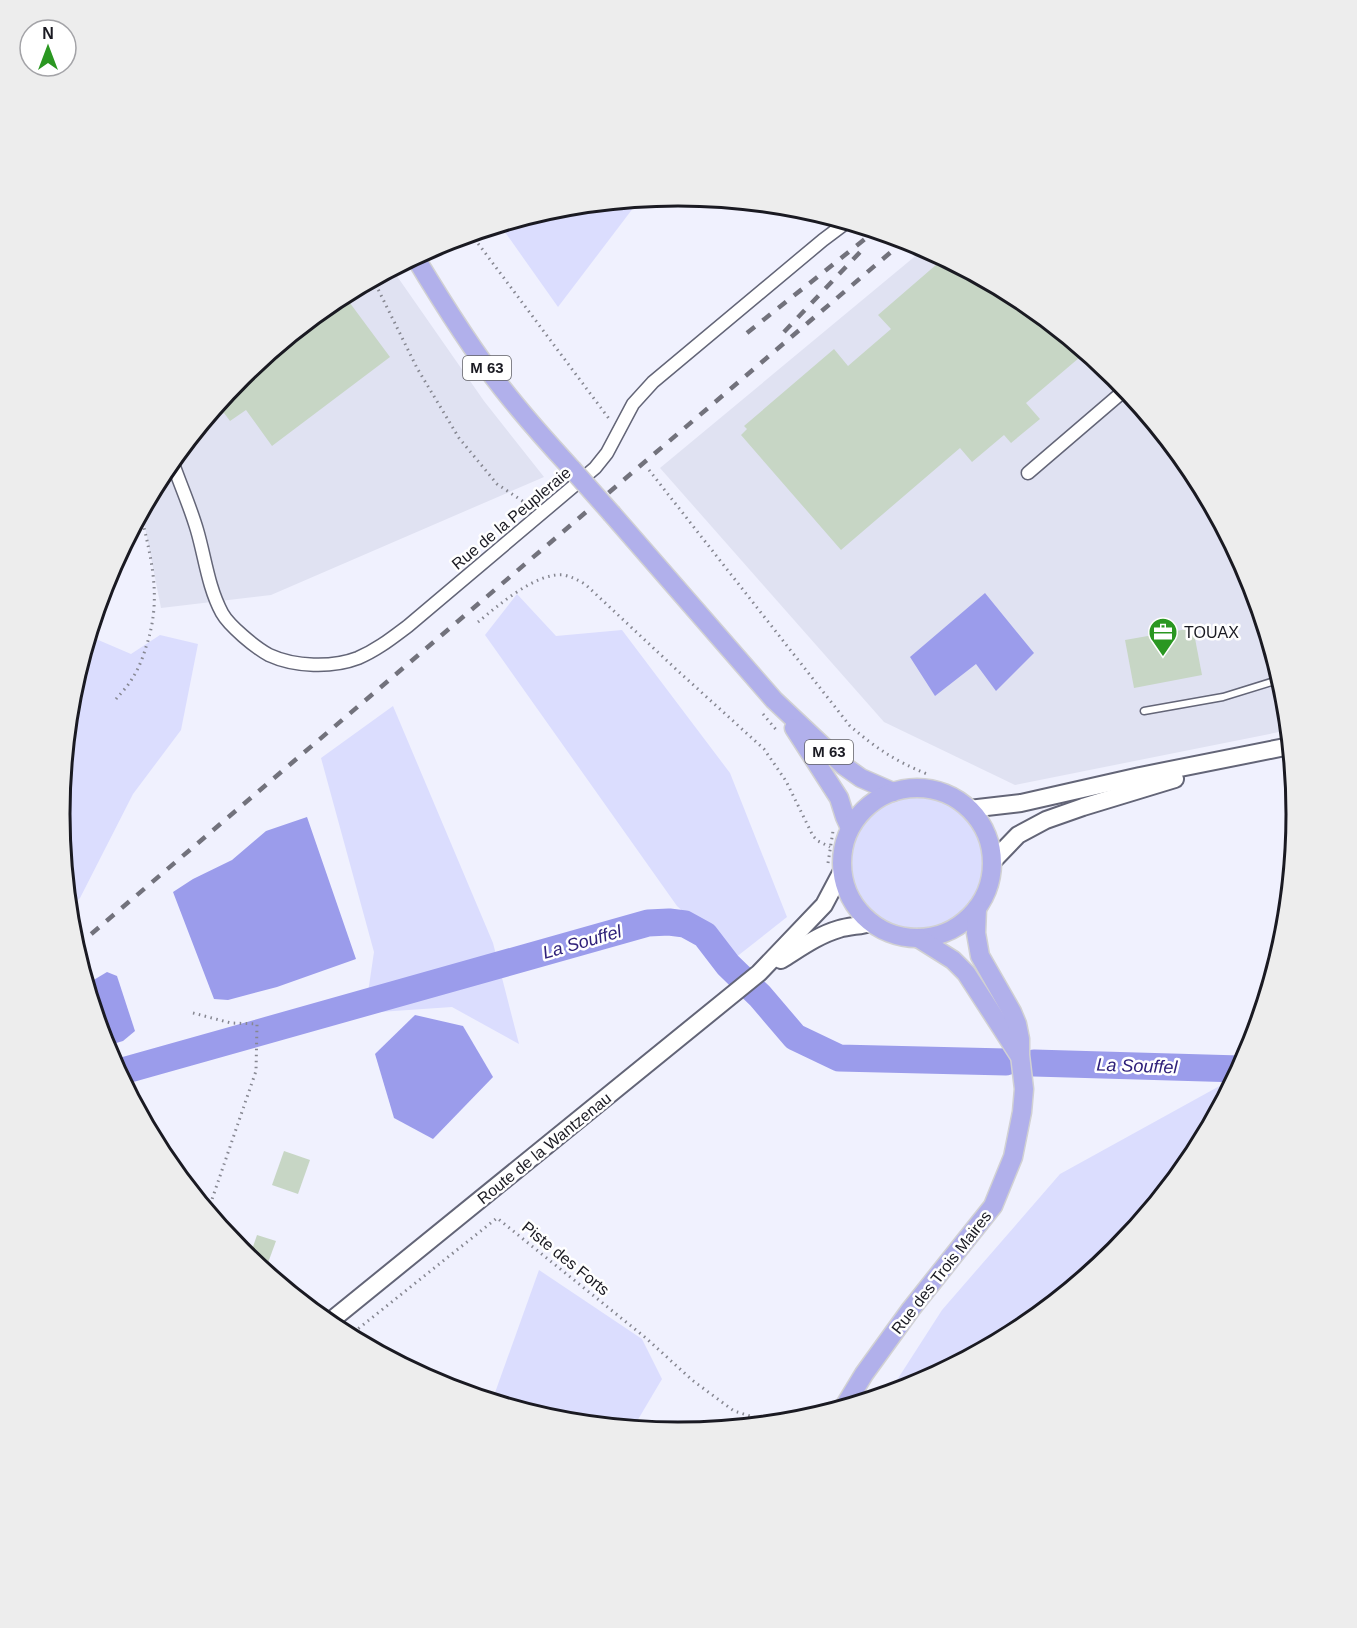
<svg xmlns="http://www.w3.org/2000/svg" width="1357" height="1628" font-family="Helvetica,sans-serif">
<rect width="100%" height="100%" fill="#f0f1fe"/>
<g fill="#e0e2f2">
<polygon points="925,248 1022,300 1116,377 1193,471 1250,578 1285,694 1289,730 1015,785 884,722 660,468"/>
<polygon points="392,269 484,401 544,477 271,595 161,608 142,512 164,470 241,376 335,300"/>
</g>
<g fill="#dbddfe">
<polygon points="640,199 558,307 500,225 558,207"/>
<polygon points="517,594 556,636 622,630 730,773 787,917 735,958 677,906 485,635"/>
<polygon points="160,635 198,644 181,730 133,794 80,898 69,908 60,814 72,693 89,636 131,654"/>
<polygon points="393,706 493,943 519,1044 452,1007 365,1013 374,952 321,758"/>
<circle cx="916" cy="863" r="67"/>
<polygon points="1238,1073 1193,1158 1116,1252 1022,1328 915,1386 888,1394 942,1310 1060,1174 1225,1083"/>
<polygon points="539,1270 642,1339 662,1379 633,1428 558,1421 492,1401"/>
</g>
<g fill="#9b9ceb">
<polygon points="985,593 1034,653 996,691 976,664 935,696 910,657"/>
<polygon points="307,817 356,959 277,987 228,1000 214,999 173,892 193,879 232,860 266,831"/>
<polygon points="107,972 117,976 135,1031 123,1041 106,1046 87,984"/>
<polygon points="415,1015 463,1026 493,1077 433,1139 394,1118 375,1054"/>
</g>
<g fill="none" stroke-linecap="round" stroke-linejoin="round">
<g stroke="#9b9ceb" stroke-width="27">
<polyline points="1034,1063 1240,1069"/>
<polyline points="119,1072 648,923 669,922 685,924 705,935 728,965 760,996 795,1037 839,1058 1006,1062"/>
</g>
</g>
<g fill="#c7d6c5">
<polygon points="944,258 1022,300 1086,352 1026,403 1040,419 1011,443 1004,435 972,462 960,448 841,550 741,435 747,429 744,426 834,349 848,366 891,329 878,315"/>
<polygon points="344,295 390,357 272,446 246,410 230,421 224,413 206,426 203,423 241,376 335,300"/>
<polygon points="1193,628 1202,675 1134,688 1125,640"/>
<polygon points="284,1151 310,1160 298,1194 272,1185"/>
<polygon points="257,1235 276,1241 265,1271 249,1258"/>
</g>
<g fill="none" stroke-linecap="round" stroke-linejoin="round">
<g stroke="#636577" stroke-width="9">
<g id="service">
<polyline points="1144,711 1223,697 1281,679"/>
<polyline points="665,1431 667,1427"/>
</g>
</g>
<g stroke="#636577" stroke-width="15">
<g id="minor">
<path d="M172,461C180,484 190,506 197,530C205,557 208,587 222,613C227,622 235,629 243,636C251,643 260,650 269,655C295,667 332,668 358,658C377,650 392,638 408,626L595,468L607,453L633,404L653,382L823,240L847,222"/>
<polyline points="1028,473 1126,389"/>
</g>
</g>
<g stroke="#636577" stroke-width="20">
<g id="secondary">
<polyline points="969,809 1021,803 1140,776 1290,746"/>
<polyline points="992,862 1018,835 1046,820 1083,807 1175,779"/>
<path d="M781,960C799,949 818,935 839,929C849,926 860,926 871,923"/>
<polyline points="328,1323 759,973 824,905 842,871"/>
</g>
</g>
<g stroke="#d1d1d3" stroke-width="21">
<g id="primary">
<path d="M415,257C442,302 470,347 502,388C524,416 548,443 572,469"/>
<polyline points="612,514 774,700 844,766 861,778 893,792"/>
<polyline points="794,728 839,798 845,817 850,828"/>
<circle cx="917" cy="863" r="75"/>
<polyline points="918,938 953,960 966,973 1019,1055"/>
<polyline points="844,1407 864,1374 911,1309 993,1206 1013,1157 1022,1112 1024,1089 1020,1055 1020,1039 1017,1024 1012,1012 980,956 976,933 977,908"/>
</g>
</g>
<g stroke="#868791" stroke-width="3" stroke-dasharray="1.5 4.5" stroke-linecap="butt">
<polyline points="471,234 610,420"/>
<polyline points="373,279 417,368 459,438 497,484 530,506"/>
<path d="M649,470L850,726C876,748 895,761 927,774"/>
<path d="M478,622C499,605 536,572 564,575C572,577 578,580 585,584L678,671L764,749L786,781L813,836L818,841L830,847"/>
<path d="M116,699C122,692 129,685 133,677C139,668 143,657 146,647C162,600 152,561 141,515"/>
<polyline points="763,714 778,732"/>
<polyline points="828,863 833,831"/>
<polyline points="193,1013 231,1023 257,1024 256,1071 208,1211"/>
<polyline points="349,1336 497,1218 646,1338 692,1380 734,1411 773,1423"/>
</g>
<use href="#service" stroke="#fff" stroke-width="6"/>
<use href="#minor" stroke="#fff" stroke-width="12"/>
<use href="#secondary" stroke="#fff" stroke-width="16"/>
<use href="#primary" stroke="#b1b0eb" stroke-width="18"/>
<g stroke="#72727c" stroke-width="4.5" stroke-dasharray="10 10" stroke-linecap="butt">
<polyline points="784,332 863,249"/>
<polyline points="747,333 875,231"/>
<polyline points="76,947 905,240"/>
</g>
<g stroke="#d1d1d3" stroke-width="21" stroke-linecap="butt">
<polyline id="primary-bridge" points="572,469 612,514"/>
</g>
<use href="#primary-bridge" stroke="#b1b0eb" stroke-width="18"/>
</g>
<defs>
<g id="office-pin" transform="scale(1.5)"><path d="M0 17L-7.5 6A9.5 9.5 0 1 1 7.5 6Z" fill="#2a9721" stroke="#fff"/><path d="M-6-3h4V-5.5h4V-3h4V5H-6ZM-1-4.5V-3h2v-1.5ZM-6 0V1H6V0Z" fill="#fff"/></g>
</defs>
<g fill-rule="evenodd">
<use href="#office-pin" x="1163" y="632"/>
</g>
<g text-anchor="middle" stroke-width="5" stroke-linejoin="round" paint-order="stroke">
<g fill="#fff" stroke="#5f5f64" stroke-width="1.5">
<rect x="463" y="356" width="48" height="24" rx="4.5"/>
<rect x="805" y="740" width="48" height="24" rx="4.5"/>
</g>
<g font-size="15" font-weight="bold" fill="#1a1a22">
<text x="487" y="373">M 63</text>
<text x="829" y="757">M 63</text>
</g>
<g font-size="16" fill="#1a1a22" stroke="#fff">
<text transform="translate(511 518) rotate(-40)" y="6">Rue de la Peupleraie</text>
<text transform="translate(544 1148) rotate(-39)" y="6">Route de la Wantzenau</text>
<text transform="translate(566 1258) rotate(39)" y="6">Piste des Forts</text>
<text transform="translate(941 1272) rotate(-52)" y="6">Rue des Trois Maires</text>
</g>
<g font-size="16" fill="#1a1a22" stroke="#fff" text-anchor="start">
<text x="1184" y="638">TOUAX</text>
</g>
<g font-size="18" font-style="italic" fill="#2f217a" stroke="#fff">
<text transform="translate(582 942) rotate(-16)" y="6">La Souffel</text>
<text transform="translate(1137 1066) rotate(2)" y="6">La Souffel</text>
</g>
</g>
<path d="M0 0H1357V1628H0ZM70 814a608 608 0 1 1 1216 0a608 608 0 1 1-1216 0Z" fill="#ededed" fill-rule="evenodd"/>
<path fill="none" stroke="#1a1a22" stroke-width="3" d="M70 814a608 608 0 1 1 1216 0a608 608 0 1 1-1216 0Z"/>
<g transform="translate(48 48)"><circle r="28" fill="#ffffff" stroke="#a3a3a7" stroke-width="1.5"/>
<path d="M0-4.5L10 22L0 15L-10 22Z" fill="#2a9721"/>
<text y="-9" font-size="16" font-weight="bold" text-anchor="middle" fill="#1a1a22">N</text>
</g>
</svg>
